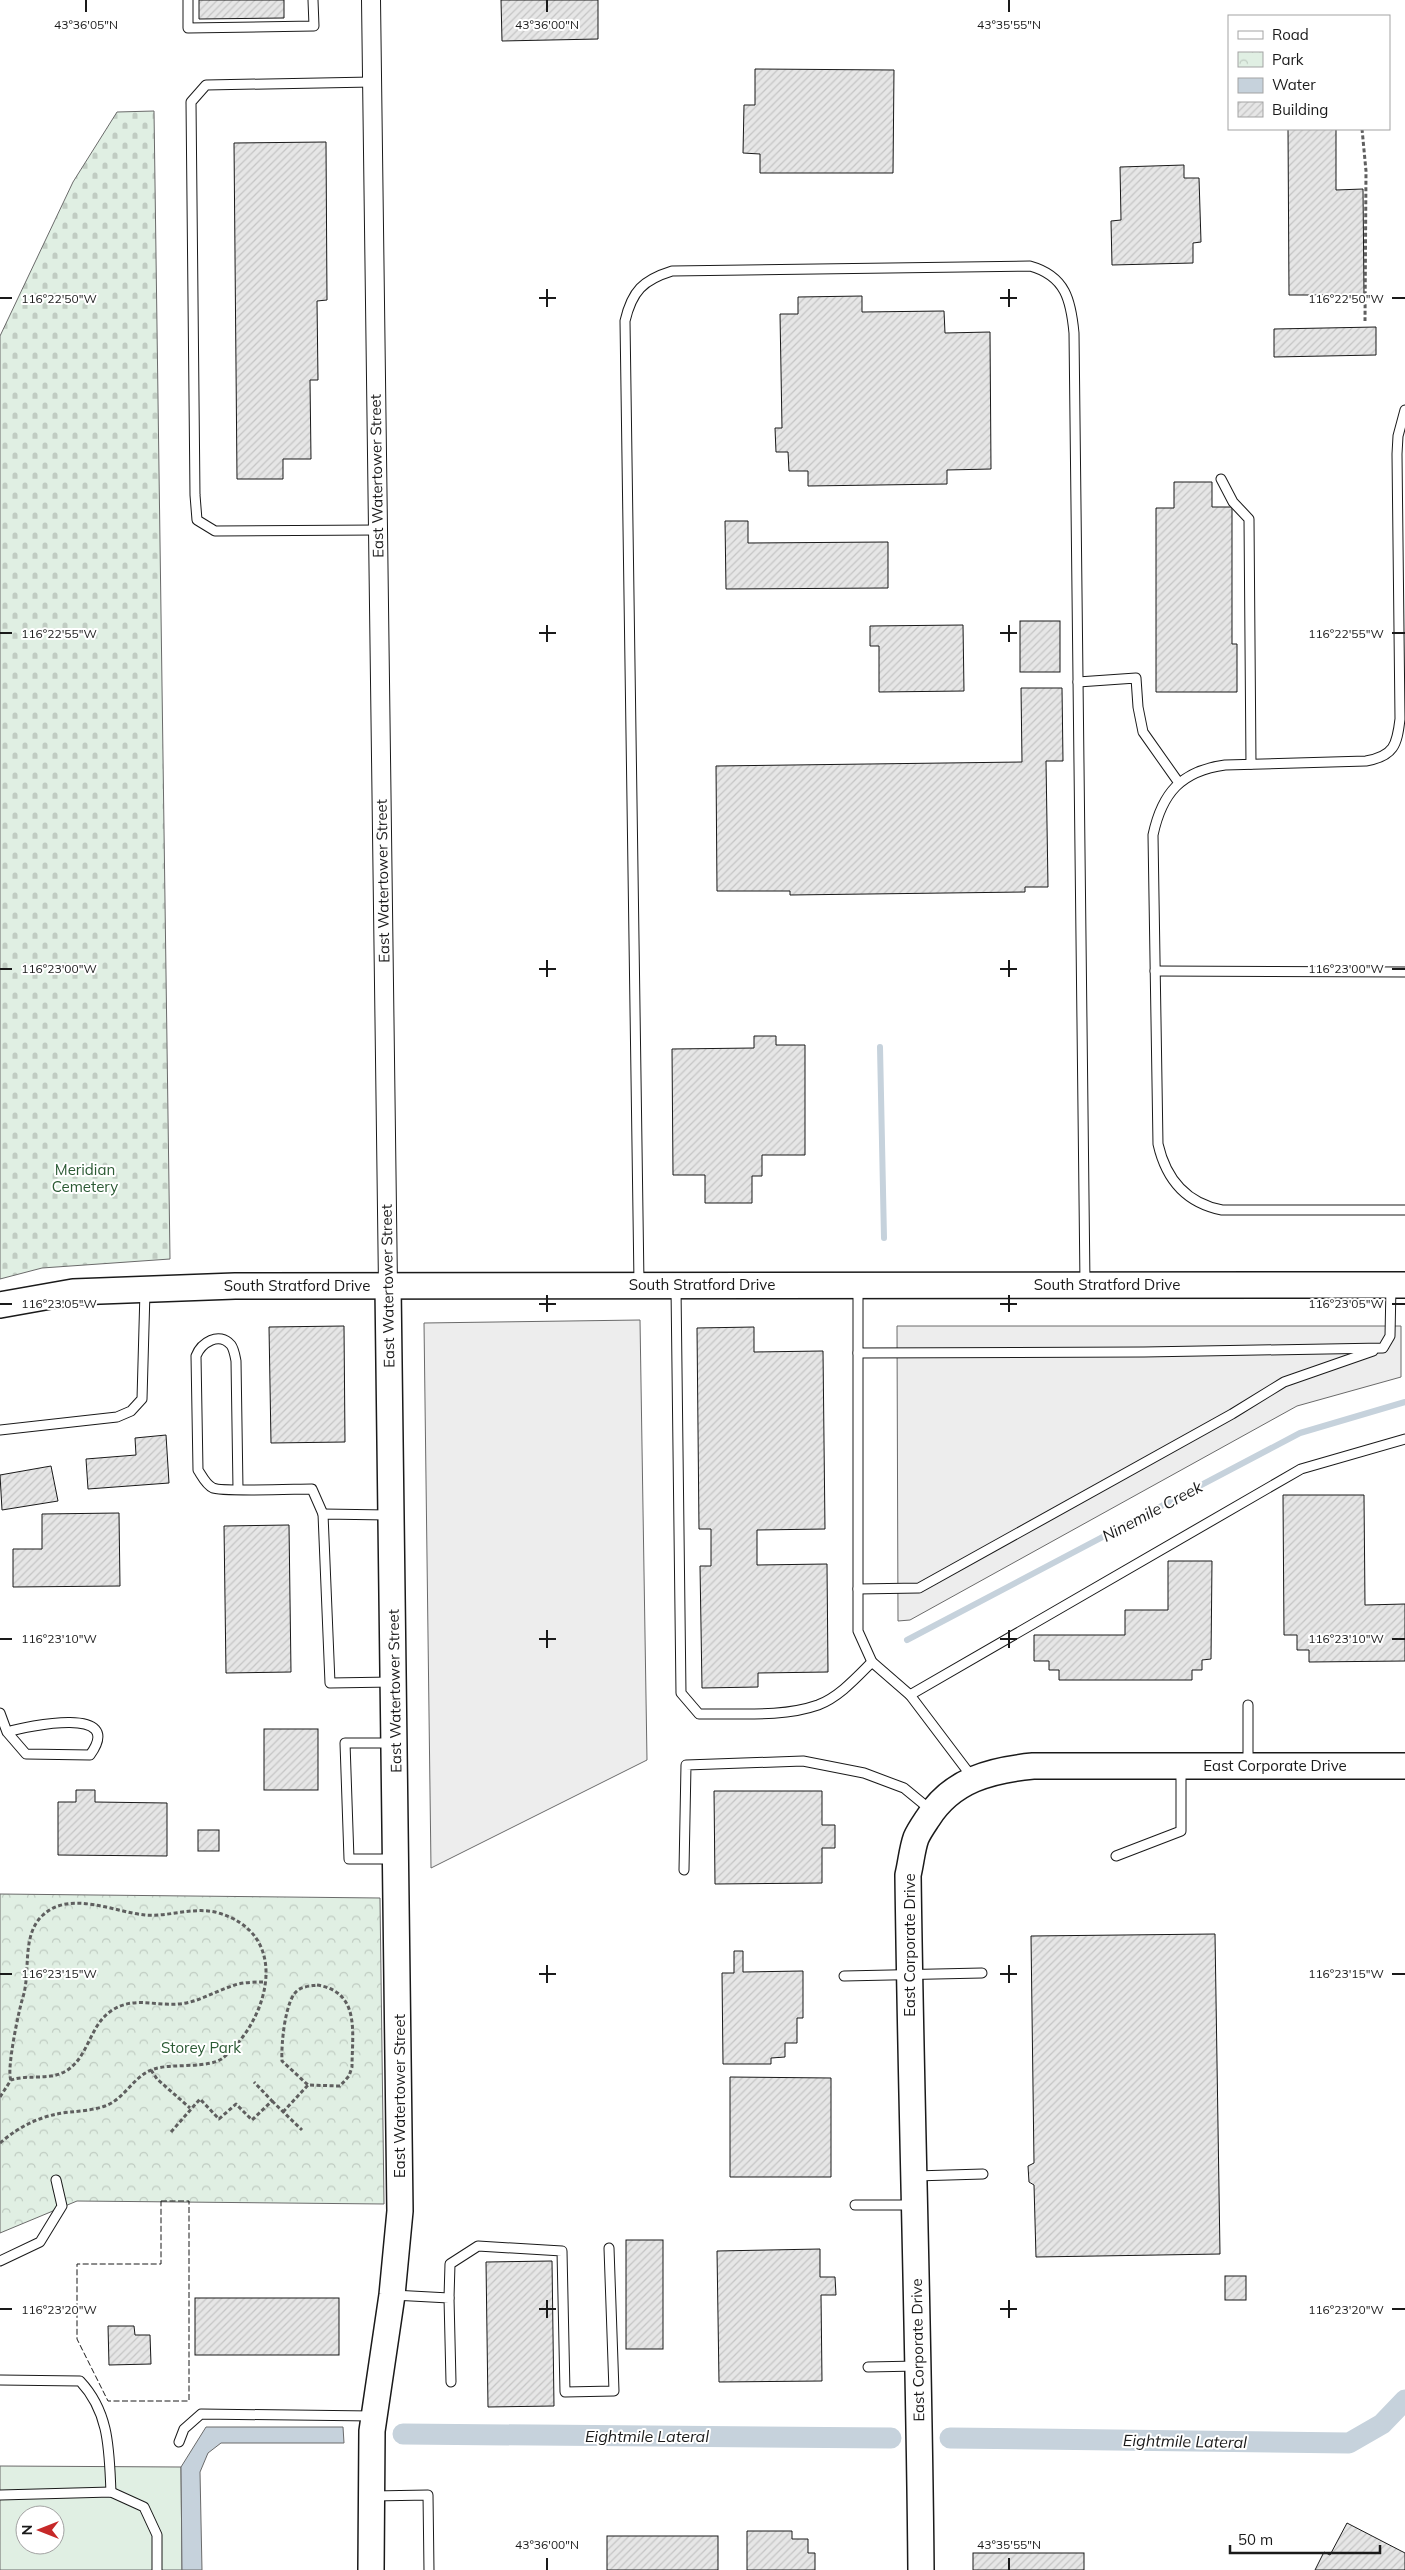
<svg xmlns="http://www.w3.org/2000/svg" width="1405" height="2570" font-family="Mulish,sans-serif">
<defs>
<pattern id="cemetery-stones" width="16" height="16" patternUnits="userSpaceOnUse" patternTransform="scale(1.25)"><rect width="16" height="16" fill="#e0efe3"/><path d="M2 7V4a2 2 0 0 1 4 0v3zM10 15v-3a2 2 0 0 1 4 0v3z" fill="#c0ccc2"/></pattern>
<pattern id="park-crowns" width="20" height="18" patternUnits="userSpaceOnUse" patternTransform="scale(1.25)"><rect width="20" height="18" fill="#e0efe3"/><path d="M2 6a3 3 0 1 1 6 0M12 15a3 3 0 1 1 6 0" fill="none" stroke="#c0ccc2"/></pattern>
<pattern id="building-hatch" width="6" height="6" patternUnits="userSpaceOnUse" patternTransform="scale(1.25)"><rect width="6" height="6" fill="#e6e6e6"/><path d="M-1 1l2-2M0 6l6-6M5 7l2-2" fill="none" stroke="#c5c5c5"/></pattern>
</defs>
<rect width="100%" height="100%" fill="#fff"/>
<polygon fill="url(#cemetery-stones)" stroke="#6a6a6a" points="154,111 170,1259 42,1268 0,1279 0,336 73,182 117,112"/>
<polygon fill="url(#park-crowns)" stroke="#6a6a6a" points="0,1894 380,1898 384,2204 77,2201 0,2233"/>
<path fill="#e0efe3" stroke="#6a6a6a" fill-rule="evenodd" d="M0,2466L181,2467L182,2570H0ZM25,2515H55V2545H25Z"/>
<g fill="#ededed" stroke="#6a6a6a">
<polygon points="640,1320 647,1760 431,1868 424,1323"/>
<polygon points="897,1326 1401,1326 1401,1377 1297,1406 910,1620 898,1621"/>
</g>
<polygon fill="#c6d2dc" stroke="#6a6a6a" points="206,2427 343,2427 344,2443 221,2443 208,2453 200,2472 202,2570 182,2570 181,2467"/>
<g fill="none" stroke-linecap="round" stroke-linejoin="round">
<g stroke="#c6d2dc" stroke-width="6">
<polyline points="880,1047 884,1238"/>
<polyline points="907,1640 1300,1433 1405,1402"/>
</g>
<g stroke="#c6d2dc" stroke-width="21">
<polyline points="403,2434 891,2438"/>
<polyline points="950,2438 1349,2443 1382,2424 1405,2400"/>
</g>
</g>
<g fill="url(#building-hatch)" stroke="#1a1a1a">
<polygon points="199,0 284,0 284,18 199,19"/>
<polygon points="501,0 598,0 598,39 502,41"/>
<polygon points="755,69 894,70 893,173 760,173 760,154 743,153 744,105 755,105"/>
<polygon points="1288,129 1336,129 1336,190 1363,189 1364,295 1289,295"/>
<polygon points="326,142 327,300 317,301 318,380 310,380 311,459 283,459 283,479 237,479 234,143"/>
<polygon points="1184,165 1184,178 1199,178 1201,242 1193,243 1193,263 1112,265 1111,221 1121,220 1120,167"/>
<polygon points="862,296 862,312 944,311 945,333 990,332 991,469 947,470 947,484 808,486 808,471 789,471 788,452 776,452 775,428 782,428 780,314 798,314 798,297"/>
<polygon points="1376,327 1376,355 1274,357 1274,329"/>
<polygon points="1174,482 1212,482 1212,507 1232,507 1232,644 1237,644 1237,692 1156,692 1156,508 1174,508"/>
<polygon points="725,521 748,521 748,543 888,542 888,588 726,589"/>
<rect x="1020" y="621" width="40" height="51"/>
<polygon points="963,625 964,691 879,692 879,646 870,646 870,626"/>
<polygon points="1021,688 1062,688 1063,761 1046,761 1048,887 1025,887 1025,892 790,895 790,891 717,891 716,766 1022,762"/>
<polygon points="754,1036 776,1036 776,1045 805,1045 805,1155 762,1155 762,1176 752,1176 752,1203 705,1203 705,1175 673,1175 672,1049 754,1048"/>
<polygon points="344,1326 345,1442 271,1443 269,1327"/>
<polygon points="754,1327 754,1352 823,1351 825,1529 757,1530 757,1565 827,1564 828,1672 758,1673 758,1687 702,1688 700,1566 711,1566 711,1529 699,1529 697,1328"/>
<polygon points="166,1435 169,1483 88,1489 86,1459 136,1455 135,1438"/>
<polygon points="51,1466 58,1501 2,1510 0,1475"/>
<polygon points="1283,1495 1364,1495 1365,1605 1405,1604 1405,1661 1309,1662 1309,1650 1297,1650 1297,1635 1284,1635"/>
<polygon points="119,1513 120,1586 13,1587 13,1549 42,1549 42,1514"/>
<polygon points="289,1525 291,1672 226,1673 224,1526"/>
<polygon points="1168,1561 1212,1561 1211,1659 1202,1660 1202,1670 1192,1670 1192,1680 1059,1680 1059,1670 1049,1670 1049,1661 1034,1661 1034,1635 1125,1635 1125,1610 1168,1610"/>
<rect x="264" y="1729" width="54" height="61"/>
<polygon points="76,1790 95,1790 95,1802 167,1803 167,1856 58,1855 58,1802 76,1802"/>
<polygon points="714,1791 822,1791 822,1825 835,1825 835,1848 822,1848 822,1883 715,1884"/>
<rect x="198" y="1830" width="21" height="21"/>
<polygon points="1215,1934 1220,2254 1036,2257 1034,2185 1029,2182 1028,2166 1034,2163 1031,1936"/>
<polygon points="734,1951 743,1951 743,1972 803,1971 803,2018 797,2018 797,2043 785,2043 785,2057 771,2058 771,2064 723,2064 722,1973 734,1973"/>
<polygon points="730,2077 831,2078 831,2177 730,2177"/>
<rect x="626" y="2240" width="37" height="109"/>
<polygon points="820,2249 820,2277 835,2277 836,2295 821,2295 822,2381 719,2382 717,2251"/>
<polygon points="552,2261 554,2406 488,2407 486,2262"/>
<rect x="1225" y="2276" width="21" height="24"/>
<rect x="195" y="2298" width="144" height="57"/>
<polygon points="108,2326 134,2326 135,2335 150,2335 151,2364 109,2365"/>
<polygon points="1347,2523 1405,2553 1405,2570 1315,2570 1324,2552 1330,2555"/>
<polygon points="747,2531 792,2531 792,2539 808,2539 808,2553 815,2553 815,2570 747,2570"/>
<rect x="607" y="2536" width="111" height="34"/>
<rect x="973" y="2553" width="111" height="17"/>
</g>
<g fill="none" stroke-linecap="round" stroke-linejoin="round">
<g stroke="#1a1a1a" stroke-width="11">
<g id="lane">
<polyline points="188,0 188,28 314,26 313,0"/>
<polyline points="372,82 206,85 191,102 195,495 197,520 215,531 378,530"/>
<path d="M1405,410L1398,436L1397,454L1400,719C1397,745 1394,756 1366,761L1225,765C1181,771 1162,793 1153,835L1158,1144C1166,1179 1186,1203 1222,1210H1405"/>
<polyline points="1221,479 1233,502 1249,519 1251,764"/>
<polyline points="1078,682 1136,678 1138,707 1143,732 1179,783"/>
<polyline points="1155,971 1405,972"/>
<path d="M639,1283L625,321C632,291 643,280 672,271L1030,266C1066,276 1071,301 1074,333L1085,1283"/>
<polyline points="858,1286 858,1631 872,1662 910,1695"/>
<path d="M676,1288L681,1693L699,1714C737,1713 781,1718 818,1705C839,1697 856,1678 872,1662"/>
<polyline points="858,1353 1144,1352 1383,1348 1390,1336 1391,1286"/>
<polyline points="0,1430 117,1417 131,1411 142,1399 145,1291"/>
<path d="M238,1489L236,1361C235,1356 234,1349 231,1345C219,1331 201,1343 196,1356L198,1470C202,1476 206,1485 213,1488C221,1492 297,1489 312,1489L323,1514"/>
<polyline points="388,1515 323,1514 330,1683 392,1682"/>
<polyline points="858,1589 919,1588 1232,1414 1284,1382 1373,1351"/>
<polyline points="1248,1705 1248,1765"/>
<path d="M0,1713L7,1732L26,1754L90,1755C126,1705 28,1726 7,1732"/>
<polyline points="393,1743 345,1743 349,1859 395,1859"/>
<polyline points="972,1777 910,1695 1301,1469 1405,1439"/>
<polyline points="1116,1856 1181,1831 1181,1766"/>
<polyline points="684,1870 686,1765 803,1761 864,1773 904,1788 932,1811"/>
<polyline points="844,1976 982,1973"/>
<polyline points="915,2176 983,2174"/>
<polyline points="855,2205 912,2205"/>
<polyline points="0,2261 40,2242 62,2206 56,2180"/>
<polyline points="393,2295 449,2298 451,2382"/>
<polyline points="449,2298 450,2264 478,2246 562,2251 565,2392 614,2391 609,2248"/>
<polyline points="868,2367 918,2366"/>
<path d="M0,2380L80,2381C110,2413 109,2451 111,2492"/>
<polyline points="179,2442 184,2429 201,2414 372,2416"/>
<polyline points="0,2495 111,2492 144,2507 157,2535 157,2570"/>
<polyline points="373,2496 428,2495 429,2570"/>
</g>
</g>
<g stroke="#1a1a1a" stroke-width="20">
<polyline id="street" points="371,0 388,1286"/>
</g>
<g stroke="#1a1a1a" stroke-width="28">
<g id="secondary">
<polyline points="0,1305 73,1292 235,1286 1405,1285"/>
<polyline points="371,2570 372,2431 392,2295 400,2211 388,1286"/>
<path d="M921,2570C919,2338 911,2107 908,1875C911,1863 912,1849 916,1838C919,1831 924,1824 928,1818C952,1780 991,1770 1033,1766H1405"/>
</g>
</g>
<g stroke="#5f5f5f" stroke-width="3" stroke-dasharray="4 2.5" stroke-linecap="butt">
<polyline points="1362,129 1366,171 1365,321"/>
<path d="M317,1985C361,1992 352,2033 352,2067L349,2076L340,2086L308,2085L282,2061C281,2045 285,1999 298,1990C304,1986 311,1986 317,1985Z"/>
<polyline points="151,2070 157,2079 190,2108"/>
<path d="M0,2097L11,2080C29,2074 49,2081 66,2071C89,2057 89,2026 111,2011C133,1996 154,2006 178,2004C197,2003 213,1992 232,1986C242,1982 255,1982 265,1982"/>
<polyline points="272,2101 302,2130"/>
<polyline points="283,2112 308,2085"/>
<polyline points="171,2132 200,2099 219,2119 236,2104 252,2120 272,2101 254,2082"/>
<path d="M0,2143C21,2125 42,2115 70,2112C81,2111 94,2110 105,2106C125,2099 134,2075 154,2069C172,2063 209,2069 223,2058C270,2019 293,1932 215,1912C192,1907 168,1917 145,1915C114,1912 70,1890 43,1915C21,1935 31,1971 23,1997C19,2009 6,2071 11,2080"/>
</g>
<use href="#lane" stroke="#fff" stroke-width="9"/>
<use href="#street" stroke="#fff" stroke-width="18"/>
<use href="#secondary" stroke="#fff" stroke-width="25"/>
<polygon stroke="#1a1a1a" stroke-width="1" stroke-dasharray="6 2.5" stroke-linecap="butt" points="161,2201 189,2201 189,2401 108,2401 77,2339 77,2264 161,2264"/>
</g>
<path fill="none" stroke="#1a1a1a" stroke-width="2" d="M86,0V12M547,0V12M1009,0V12M547,289V307M1009,289V307M0,298H12M539,298H556M1000,298H1017M1392,298H1405M547,625V642M1009,625V642M0,633H12M539,633H556M1000,633H1017M1392,633H1405M547,960V977M1009,960V977M0,969H12M539,969H556M1000,969H1017M1392,969H1405M547,1295V1312M1009,1295V1312M0,1304H12M539,1304H556M1000,1304H1017M1392,1304H1405M547,1630V1648M1009,1630V1648M0,1639H12M539,1639H556M1000,1639H1017M1392,1639H1405M547,1965V1983M1009,1965V1983M0,1974H12M539,1974H556M1000,1974H1017M1392,1974H1405M547,2300V2318M1009,2300V2318M0,2309H12M539,2309H556M1000,2309H1017M1392,2309H1405M547,2558V2570M1009,2558V2570"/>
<g text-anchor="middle" stroke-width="4" stroke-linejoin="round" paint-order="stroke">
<g font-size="15" fill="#1a1a1a" stroke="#fff">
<text transform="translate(377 476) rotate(-91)" y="5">East Watertower Street</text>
<text transform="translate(383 881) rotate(-91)" y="5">East Watertower Street</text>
<text x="702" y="1290">South Stratford Drive</text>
<text x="1107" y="1290">South Stratford Drive</text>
<text x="297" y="1291">South Stratford Drive</text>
<text transform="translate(388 1286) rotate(-91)" y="5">East Watertower Street</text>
<text transform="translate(395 1691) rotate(-91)" y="5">East Watertower Street</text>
<text x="1275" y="1771">East Corporate Drive</text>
<text transform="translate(910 1945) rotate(-90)" y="5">East Corporate Drive</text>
<text transform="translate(400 2096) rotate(-90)" y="5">East Watertower Street</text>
<text transform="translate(918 2350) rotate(-91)" y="5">East Corporate Drive</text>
</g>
<g font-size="15" fill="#2b5a34" stroke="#fff">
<text x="85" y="1175">Meridian<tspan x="85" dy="17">Cemetery</tspan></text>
<text x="201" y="2053">Storey Park</text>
</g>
<g font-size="16" font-style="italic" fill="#1a1a1a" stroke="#fff">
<text transform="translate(1152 1511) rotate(-28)" y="6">Ninemile Creek</text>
<text x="647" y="2442">Eightmile Lateral</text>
<text transform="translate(1185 2441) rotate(1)" y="6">Eightmile Lateral</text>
</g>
</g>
<g font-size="12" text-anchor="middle" fill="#1a1a1a" stroke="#fff" stroke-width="4" stroke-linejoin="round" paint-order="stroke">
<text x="86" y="29">43°36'05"N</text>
<text x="547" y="29">43°36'00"N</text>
<text x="1009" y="29">43°35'55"N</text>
<text x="1346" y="303">116°22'50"W</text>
<text x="59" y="303">116°22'50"W</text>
<text x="1346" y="638">116°22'55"W</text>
<text x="59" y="638">116°22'55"W</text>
<text x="1346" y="973">116°23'00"W</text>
<text x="59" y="973">116°23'00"W</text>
<text x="59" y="1308">116°23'05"W</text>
<text x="1346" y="1308">116°23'05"W</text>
<text x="59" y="1643">116°23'10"W</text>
<text x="1346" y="1643">116°23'10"W</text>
<text x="59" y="1978">116°23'15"W</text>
<text x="1346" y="1978">116°23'15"W</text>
<text x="59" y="2314">116°23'20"W</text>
<text x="1346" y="2314">116°23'20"W</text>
<text x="547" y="2549">43°36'00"N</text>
<text x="1009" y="2549">43°35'55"N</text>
</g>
<rect x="1228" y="15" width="162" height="115" fill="#ffffff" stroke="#a3a3a3"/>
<rect x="1238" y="31" width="25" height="8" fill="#ffffff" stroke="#a3a3a3"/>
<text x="1272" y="40" font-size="15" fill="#1a1a1a">Road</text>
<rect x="1238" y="52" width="25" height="15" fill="url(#park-crowns)" stroke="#a3a3a3"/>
<text x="1272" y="65" font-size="15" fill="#1a1a1a">Park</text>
<rect x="1238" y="78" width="25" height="15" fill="#c6d2dc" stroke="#a3a3a3"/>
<text x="1272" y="90" font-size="15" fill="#1a1a1a">Water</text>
<rect x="1238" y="102" width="25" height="15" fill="url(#building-hatch)" stroke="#a3a3a3"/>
<text x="1272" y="115" font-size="15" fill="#1a1a1a">Building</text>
<g transform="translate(40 2530) rotate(270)"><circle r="24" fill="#ffffff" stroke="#a3a3a3"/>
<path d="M0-4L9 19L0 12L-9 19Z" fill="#c62828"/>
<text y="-8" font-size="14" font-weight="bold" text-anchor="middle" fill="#1a1a1a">N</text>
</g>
<path d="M1230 2545v8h150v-8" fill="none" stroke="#1a1a1a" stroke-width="2.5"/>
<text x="1238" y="2545" font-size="15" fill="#1a1a1a" stroke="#ffffff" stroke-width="4" paint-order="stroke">50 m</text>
</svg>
